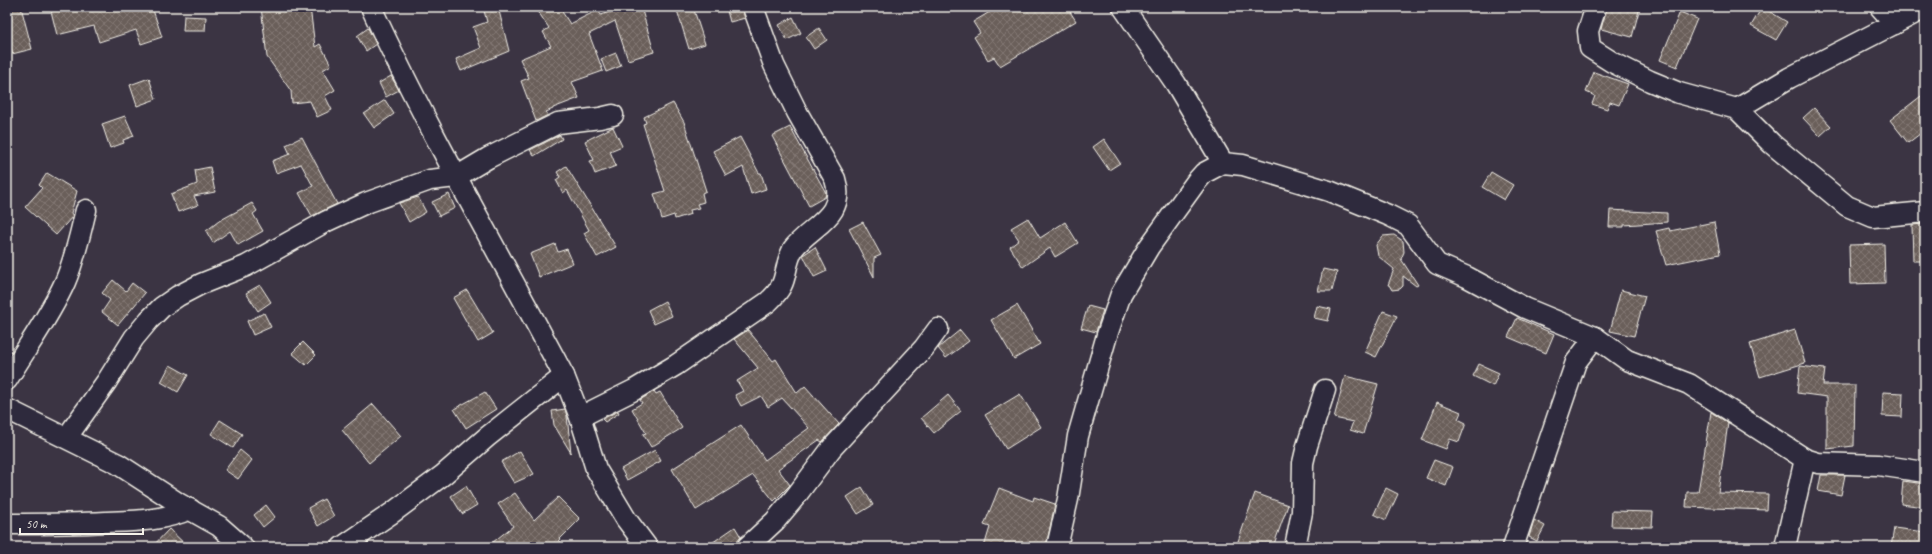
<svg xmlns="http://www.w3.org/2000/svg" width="1932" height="554" font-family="Caveat,sans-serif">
<defs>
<pattern id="building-cross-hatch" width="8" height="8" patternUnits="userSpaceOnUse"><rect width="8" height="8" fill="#6b5e5a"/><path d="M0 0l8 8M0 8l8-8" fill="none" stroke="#817672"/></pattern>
</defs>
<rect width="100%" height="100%" fill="#3b3443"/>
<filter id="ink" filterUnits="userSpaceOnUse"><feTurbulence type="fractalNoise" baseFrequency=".025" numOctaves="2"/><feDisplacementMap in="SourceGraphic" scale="8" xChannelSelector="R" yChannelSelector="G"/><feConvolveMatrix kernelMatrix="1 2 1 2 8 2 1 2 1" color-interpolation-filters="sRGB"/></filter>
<g filter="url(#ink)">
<g fill="url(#building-cross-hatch)" stroke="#f4f1e8">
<polygon points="7,7 21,7 32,49 12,54 7,33"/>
<polygon points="50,7 152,7 162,37 141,44 136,30 99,42 94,26 57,35"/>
<polygon points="261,7 310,7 315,47 320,44 331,65 323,70 335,90 325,96 332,110 317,117 310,101 292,103 291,91 267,57"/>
<polygon points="483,7 498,7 509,51 461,71 456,59 481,48 473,27 487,22"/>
<polygon points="535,7 559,7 570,24 598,10 601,15 625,7 641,7 654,52 628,60 615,21 589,34 603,71 572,82 579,98 553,108 553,109 546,112 548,115 536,121 521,81 529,78 520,59 551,46 543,32 549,28"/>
<polygon points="676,7 693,7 705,44 689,49"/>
<polygon points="726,7 742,7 745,18 730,22"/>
<polygon points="998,7 1067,7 1076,21 1000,66 994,57 988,60 974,37 980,33 973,22"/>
<polygon points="1607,7 1640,7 1632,37 1601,29"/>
<polygon points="1762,7 1787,22 1776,40 1751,26"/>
<polygon points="1680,12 1697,19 1677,67 1660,60"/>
<polygon points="184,16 206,17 205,31 183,31"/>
<polygon points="793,17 801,33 787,40 779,25"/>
<polygon points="368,28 376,44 366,51 357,36"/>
<polygon points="819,28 827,40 814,49 806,37"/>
<polygon points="616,53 621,66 606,72 601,59"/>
<polygon points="1594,72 1628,84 1619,105 1610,102 1607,109 1592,104 1595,96 1586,92"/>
<polygon points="391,76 399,90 386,97 379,83"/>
<polygon points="149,78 156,99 137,106 130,85"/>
<polygon points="1925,93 1925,130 1908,143 1890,120"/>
<polygon points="385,100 394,114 374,128 364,114"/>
<polygon points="673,103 684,122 706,191 702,193 704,202 697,204 699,208 690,210 691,214 675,219 674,215 662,219 654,194 665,191 643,124 646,123 644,117"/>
<polygon points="1814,108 1831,126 1820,136 1803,118"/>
<polygon points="125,116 134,136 123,140 124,143 110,148 102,124"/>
<polygon points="613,127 622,146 610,151 616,166 595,174 590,161 594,160 585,141"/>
<polygon points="790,127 826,193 825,197 809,206 772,136"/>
<polygon points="560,135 562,139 534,156 530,150"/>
<polygon points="302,137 337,204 312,216 299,193 313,186 301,164 276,173 272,161 290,154 286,145"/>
<polygon points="740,137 759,173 761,173 766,189 751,194 743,167 726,176 713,151"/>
<polygon points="1104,139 1120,163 1109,170 1093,147"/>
<polygon points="566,166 616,247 597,257 584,233 589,230 567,190 563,193 556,180 560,177 557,172"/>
<polygon points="210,167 215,192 194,196 198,205 178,212 171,194 197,184 195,170"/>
<polygon points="1491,172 1513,185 1504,200 1482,187"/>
<polygon points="47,173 77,191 71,213 73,216 56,235 25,207 42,188 39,185"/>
<polygon points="449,194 455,208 439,216 432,202"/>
<polygon points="418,197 426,212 409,222 399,203"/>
<polygon points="252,203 257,211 253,214 263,231 238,245 230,231 213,243 206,231 219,221"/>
<polygon points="1610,210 1667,213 1667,222 1624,225 1624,227 1609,227"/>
<polygon points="1028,218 1040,238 1065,222 1078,243 1055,257 1050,248 1023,267 1010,247 1019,240 1011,228"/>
<polygon points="863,222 881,255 874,258 874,277 849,229"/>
<polygon points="1714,222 1720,254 1666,265 1656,231 1669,228 1670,231"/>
<polygon points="1925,224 1925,261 1913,261 1912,225"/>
<polygon points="1394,235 1403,241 1404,252 1401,259 1418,285 1416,286 1403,276 1403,286 1400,289 1392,290 1389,285 1388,285 1394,269 1378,256 1376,245 1383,236"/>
<polygon points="555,244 558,252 567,249 573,263 539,277 530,254"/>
<polygon points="1884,244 1885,283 1850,284 1849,245"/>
<polygon points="815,247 827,271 814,277 803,255"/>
<polygon points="1323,269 1337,272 1332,291 1318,291"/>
<polygon points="113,280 126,291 132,283 145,293 118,325 102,312 110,300 102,293"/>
<polygon points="260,285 271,302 258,311 246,293"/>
<polygon points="467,290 493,333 478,342 453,298"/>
<polygon points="1621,290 1645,296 1634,336 1610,331"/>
<polygon points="665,301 672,316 654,324 648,310"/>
<polygon points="1017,305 1040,344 1014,359 991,320"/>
<polygon points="1088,306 1103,310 1096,332 1081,328"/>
<polygon points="1317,306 1331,309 1328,321 1314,318"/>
<polygon points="1383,311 1397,316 1376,357 1365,352"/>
<polygon points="264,313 271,327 253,335 247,321"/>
<polygon points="1517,318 1554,334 1546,353 1508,337"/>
<polygon points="748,330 773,361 776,359 797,393 805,386 839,424 822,442 819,440 778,469 790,485 774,501 753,475 696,510 672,469 741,425 765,460 809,428 782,398 768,407 761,396 741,406 735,395 743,391 737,381 758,368 734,339"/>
<polygon points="960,330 969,341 946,358 938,348"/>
<polygon points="1795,330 1805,363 1760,377 1750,344"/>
<polygon points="303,342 316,355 306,365 292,353"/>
<polygon points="1479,364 1499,373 1493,386 1473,376"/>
<polygon points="170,365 188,375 178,392 161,382"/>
<polygon points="1800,366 1825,369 1823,385 1855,385 1854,446 1827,449 1827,397 1797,393"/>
<polygon points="1345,376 1378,384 1363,434 1350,430 1353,422 1334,418"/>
<polygon points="654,391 656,394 660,392 682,428 651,447 643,434 646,433 632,409 642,403 640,400"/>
<polygon points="485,392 496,409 466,428 454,409"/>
<polygon points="1883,392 1903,393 1902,417 1882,416"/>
<polygon points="1020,394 1041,427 1006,449 985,415"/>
<polygon points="948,395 961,411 934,433 921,418"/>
<polygon points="1437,402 1461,412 1458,419 1466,423 1459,442 1450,439 1446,449 1422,440"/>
<polygon points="373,404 401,436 369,463 342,430"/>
<polygon points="565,409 567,416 571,453 554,425 552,411"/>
<polygon points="618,411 619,413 605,422 602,419"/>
<polygon points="1711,412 1728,423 1718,493 1768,494 1767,510 1686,507 1687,492 1698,492"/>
<polygon points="220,420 242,434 233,448 211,434"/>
<polygon points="240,450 252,460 238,479 225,470"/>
<polygon points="655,450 661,461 627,480 621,469"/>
<polygon points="520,451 534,474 514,483 501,462"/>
<polygon points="1434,460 1453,467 1446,486 1426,478"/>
<polygon points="1821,475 1845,475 1841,495 1818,491"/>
<polygon points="1903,481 1925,484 1925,507 1901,504"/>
<polygon points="466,486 477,505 462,514 451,496"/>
<polygon points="862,487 873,505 858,514 847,497"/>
<polygon points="999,488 1033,501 1034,497 1055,504 1046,547 984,547 990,527 984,525"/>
<polygon points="1386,488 1398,494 1386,520 1374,514"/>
<polygon points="515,493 534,520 558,497 580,519 559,540 565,547 487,547 513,526 498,504"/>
<polygon points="1255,493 1288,505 1273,547 1236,547"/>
<polygon points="324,499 334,516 318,526 308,508"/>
<polygon points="266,505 275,517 263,527 254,515"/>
<polygon points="1612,511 1653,512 1652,527 1611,526"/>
<polygon points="1534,520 1545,526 1537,541 1529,537"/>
<polygon points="735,527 741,537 735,547 706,547"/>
<polygon points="1894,528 1925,532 1925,547 1891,547"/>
<polygon points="169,529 188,547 152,547"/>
</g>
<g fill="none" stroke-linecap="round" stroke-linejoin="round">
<g stroke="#f4f1e8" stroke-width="23">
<g id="minor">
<path d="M371,7C429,133 499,253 564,376L580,417L596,469L626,519L647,547"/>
<polyline points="1123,7 1176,84 1223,163 1243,165 1329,191 1388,215 1408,225 1437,264 1467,277 1525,308 1595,337 1627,360 1689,384 1805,459 1818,463 1878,465 1925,472"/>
<polyline points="1596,7 1588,31 1590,48 1612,62 1650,81 1679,93 1737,109 1772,144 1847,206 1873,217 1925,212"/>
<polyline points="1880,7 1895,24"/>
<polyline points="1737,109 1789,78 1925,8"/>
<path d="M7,380C26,348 50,316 65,282C75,259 80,234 86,210"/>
<polyline points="7,409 118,464 178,503 219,526 243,547"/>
<path d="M580,417L634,390L676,365L768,302C791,281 781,273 793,249C811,225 847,217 835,179L797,112L774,65L753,7"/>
<polyline points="67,437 107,381 134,338 149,320 162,307 178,296 201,284 246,266 327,221 366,203 430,180 456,177 488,158 558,123 600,118 613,115"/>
<path d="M7,524C40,524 73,524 106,522C135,521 163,521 190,509"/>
<polyline points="342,547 392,513 443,475 487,437 564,376"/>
<polyline points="747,547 775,521 796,496 831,449 924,348 938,329"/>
<polyline points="1057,547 1068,499 1078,436 1107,335 1121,294 1149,247 1196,182 1204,173 1223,163"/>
<polyline points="1295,547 1302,512 1303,463 1307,446 1325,390"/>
<polyline points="1513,547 1576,362 1595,337"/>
<polyline points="1785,547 1805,459"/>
</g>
</g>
<use href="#minor" stroke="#2f2a3d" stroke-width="20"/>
</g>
</g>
<rect width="1932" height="554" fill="none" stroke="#2f2a3d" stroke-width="24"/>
<rect x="12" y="12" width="1908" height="530" fill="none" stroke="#f4f1e8" stroke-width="1.5" filter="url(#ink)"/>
<path d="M20 528v6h123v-6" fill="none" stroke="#f4f1e8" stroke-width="2"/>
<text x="26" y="528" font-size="12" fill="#f4f1e8" stroke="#2f2a3d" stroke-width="3" paint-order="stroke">50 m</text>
</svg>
